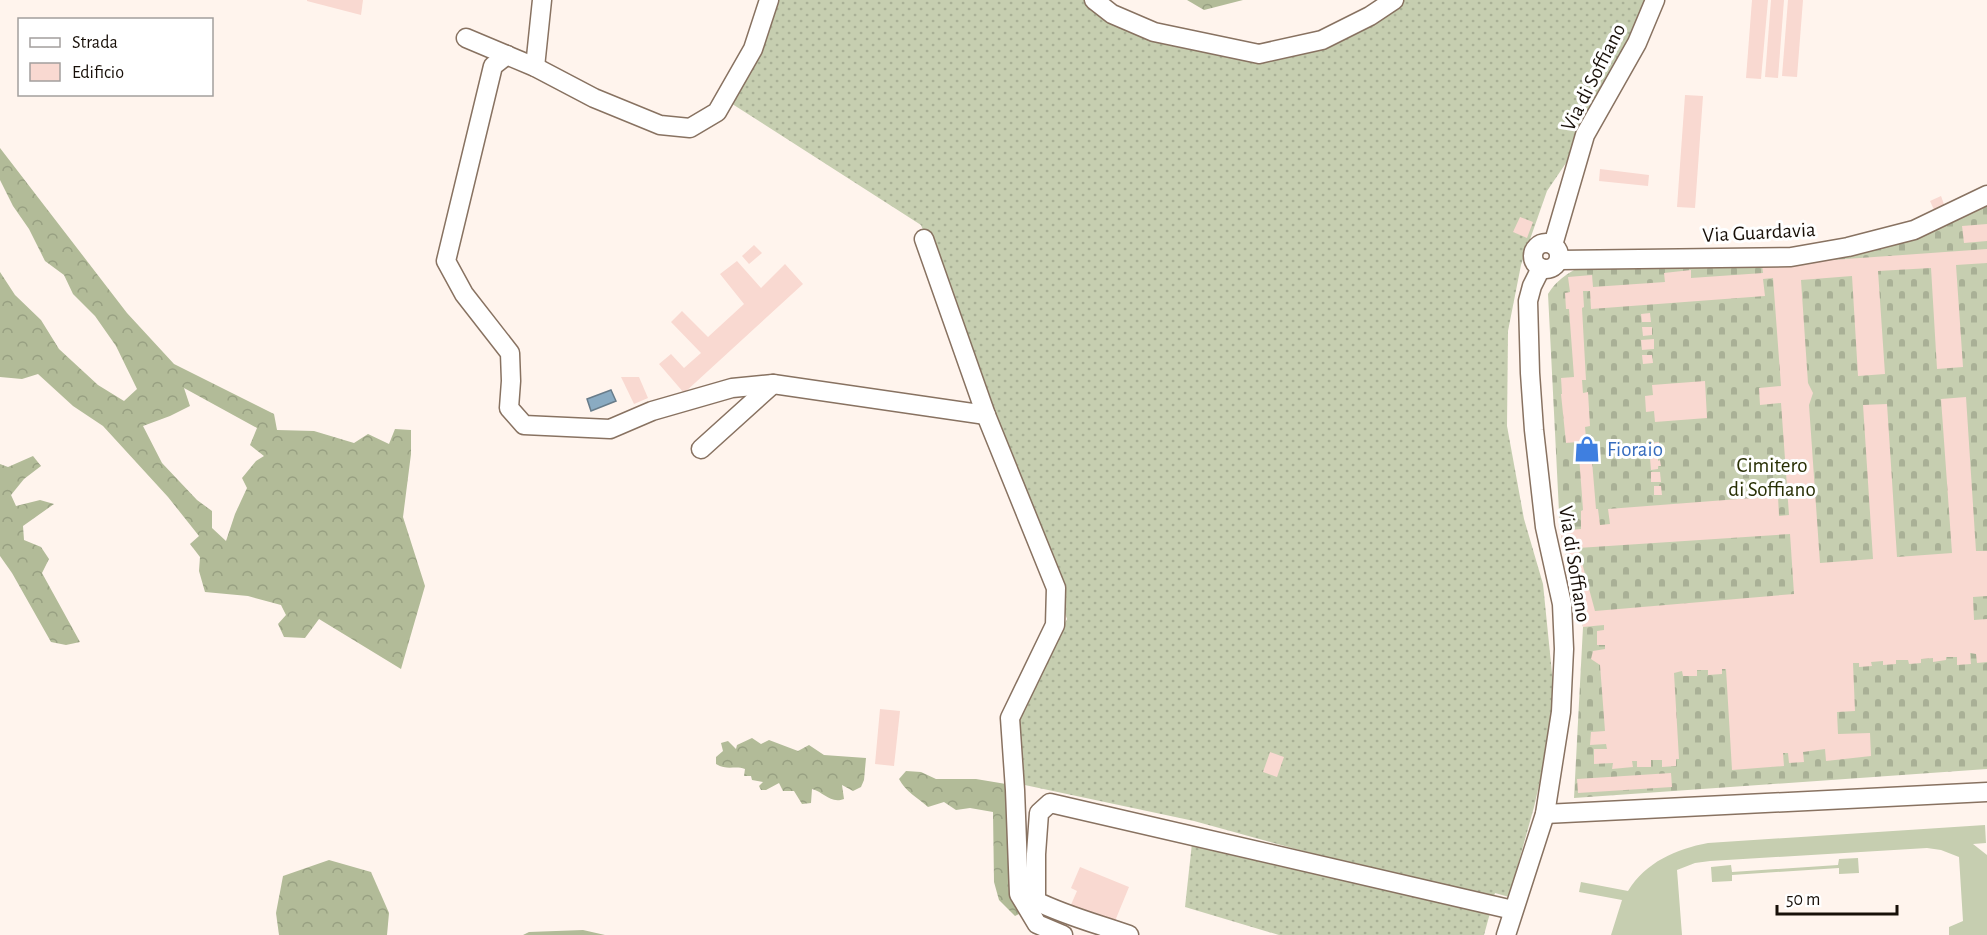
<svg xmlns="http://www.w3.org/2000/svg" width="1987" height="935" font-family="'Alegreya Sans',sans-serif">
<defs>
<pattern id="forest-crowns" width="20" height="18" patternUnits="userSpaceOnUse" patternTransform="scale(1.5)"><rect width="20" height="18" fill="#b2bb98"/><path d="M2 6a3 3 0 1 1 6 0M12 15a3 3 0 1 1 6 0" fill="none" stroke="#98a082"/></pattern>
<pattern id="cemetery-stones" width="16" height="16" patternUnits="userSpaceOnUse" patternTransform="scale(1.5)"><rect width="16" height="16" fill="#c6ceb0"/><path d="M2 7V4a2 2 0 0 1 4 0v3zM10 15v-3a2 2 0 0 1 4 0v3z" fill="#a9b096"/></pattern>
<pattern id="garden-dots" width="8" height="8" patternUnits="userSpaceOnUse" patternTransform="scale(1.5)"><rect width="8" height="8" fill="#c6ceb0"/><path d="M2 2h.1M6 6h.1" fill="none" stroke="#a9b096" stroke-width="1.8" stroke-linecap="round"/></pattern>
</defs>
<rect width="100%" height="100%" fill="#fff4ed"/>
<g fill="#c6ceb0">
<path d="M1985,825L1986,843L1973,844L1987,855V935H1949V927L1963,921L1959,857L1941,850L1927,848L1710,861L1695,863L1677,870L1682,935H1611L1622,900L1579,892L1581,882L1628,891C1646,862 1676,849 1708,843Z"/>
<polygon points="1858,858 1859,873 1839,874 1839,868 1732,875 1732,881 1712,882 1711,867 1731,865 1732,872 1838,865 1839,859"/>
</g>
<g fill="url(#forest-crowns)" fill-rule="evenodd">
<polygon points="1187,0 1243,0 1204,10"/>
<path d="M0,148L127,313L174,364L274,414L277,430L314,431L354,443L368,434L389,444L395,429L411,430V454L403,517L425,586L401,669L319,619L305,638L284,637L278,624L286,615L281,605L248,596L205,592L199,571L200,557L190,544L199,536L168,497L103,426L73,406L38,374L22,379L0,377V272L15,295L41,320L59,349L98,385L124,401L137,389L116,346L95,316L73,294L64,275L45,261L29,229L13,206L0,180ZM184,388L257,428L250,445L264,456L256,461L242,478L247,488L235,514L226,541L212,528V511L197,500L162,463L143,426L170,416L190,406Z"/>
<polygon points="33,456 41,466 24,479 11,495 16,506 40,500 54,504 23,526 24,540 41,547 49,559 42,573 80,642 66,645 51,642 12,573 0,556 0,464 8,467"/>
<path d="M752,738L761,744L769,740L798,751L809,745L824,755L866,758L864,780L861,787L853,791L842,785L844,799C830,804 824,792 812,789L811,803L802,804L794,791H783L779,783L766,790H761L759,786L763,782L752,780L751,776H744L745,769C735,765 728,771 716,764V757L723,751L721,743L728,741L736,749L737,745Z"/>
<path d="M906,771L921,772L936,779H976L1006,784L1021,910L1019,914L1015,916L999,900L994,882L993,812L970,808L956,810L944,802L928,807C917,797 906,792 899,779Z"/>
<polygon points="329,860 371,872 389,913 387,935 279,935 276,913 283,876"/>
<polygon points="583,930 605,935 523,935 529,932"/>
</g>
<path fill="url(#cemetery-stones)" d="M1987,204V769L1574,798L1583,627L1560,531L1548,294C1557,280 1566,274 1580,267L1760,263Z"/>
<g fill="url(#garden-dots)">
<polygon points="769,0 1094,0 1112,14 1259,54 1322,40 1394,0 1655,0 1585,135 1547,191 1521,265 1508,331 1507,426 1524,519 1543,584 1554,693 1548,746 1534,807 1509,897 1495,893 1492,903 1194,821 1020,784 1019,715 1067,619 971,350 921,225 726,100"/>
<polygon points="1192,843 1490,913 1484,935 1279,935 1185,907"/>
</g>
<polygon fill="#8aabc2" stroke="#687c8a" stroke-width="1.5" points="611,390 616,401 591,411 587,399"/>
<g fill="#f9d9d1" fill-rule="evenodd">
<polygon points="307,0 363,0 361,15 307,1"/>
<polygon points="1752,0 1768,0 1761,79 1746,78"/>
<polygon points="1771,0 1784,0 1778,78 1765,77"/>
<polygon points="1788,0 1803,0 1797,77 1782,76"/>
<polygon points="1685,95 1703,96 1695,208 1677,207"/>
<polygon points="1600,169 1649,175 1648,186 1599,181"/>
<polygon points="1941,196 1945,207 1935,212 1930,201"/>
<polygon points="1520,217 1533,222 1527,238 1513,232"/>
<polygon points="1987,224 1987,241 1964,243 1962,226"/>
<polygon points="754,245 762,253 749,264 742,256"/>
<path d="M1987,249V263L1956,265L1963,367L1937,369L1931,268L1878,271L1885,374L1858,376L1852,276L1801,280L1808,383L1813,393L1809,405L1820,563L1873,559L1863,405L1887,404L1897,557L1952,553L1941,399L1966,397L1976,551H1987V596L1973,597L1974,620L1987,619V662L1977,663L1976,654L1970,653L1971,664L1957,665V657H1946V660L1933,662V658L1921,659V663L1909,664L1908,660H1896V664L1883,665V661L1871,662L1872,666L1859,667V663H1853L1855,711L1837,712L1838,734L1870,733L1871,756L1826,761L1825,749L1803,752L1804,762L1789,763L1788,753H1783L1784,766L1732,770L1726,669H1722V674L1708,675V670H1697V676H1683L1682,671L1674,673L1679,759H1676V766L1662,767V760H1651V767H1637V761H1632L1633,767L1612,769L1613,763L1594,764V749H1607L1606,744L1590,745L1591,732L1605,731L1600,665L1591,659L1593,651L1605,649V645H1597V631L1604,630V625L1583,627L1560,531L1581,529V511L1583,510L1578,442L1566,443L1561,394H1562L1561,378L1574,377L1569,309H1566L1565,293L1570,292L1568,277L1592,275L1593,287L1665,282L1664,273L1691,270V278L1763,273L1762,265ZM1773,278L1781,386L1759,388L1760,405L1781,403L1789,515L1779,516L1778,496L1608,509L1610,524L1600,525L1598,509H1596L1590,437L1586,438L1585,427L1590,426L1588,392L1583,393L1582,380H1586L1582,308L1584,307L1583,291H1590L1591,309L1765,296L1763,279ZM1790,534L1794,594L1595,611L1578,548Z"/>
<polygon points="737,261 761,288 785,264 803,284 684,393 659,364 671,354 684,368 701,353 671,322 682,311 708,337 744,304 720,274"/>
<polygon points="1650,313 1651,322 1642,322 1641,314"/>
<polygon points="1642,327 1652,327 1652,335 1643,336"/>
<polygon points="1654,339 1654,349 1642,350 1641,340"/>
<polygon points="1642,355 1652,355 1653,363 1643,364"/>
<polygon points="621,377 639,377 648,398 634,404"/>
<polygon points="1705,381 1707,418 1655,422 1654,411 1646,412 1645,396 1653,395 1652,385"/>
<polygon points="1659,442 1660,453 1649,454 1648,443"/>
<polygon points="1650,458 1658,458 1658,461 1660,460 1661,466 1658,466 1658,469 1651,470"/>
<polygon points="1651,472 1660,472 1661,482 1651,482"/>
<polygon points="1654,486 1661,486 1662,495 1654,495"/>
<polygon points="880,709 900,711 894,766 875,764"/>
<polygon points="1270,752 1284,757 1277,777 1263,772"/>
<polygon points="1671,773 1672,787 1578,793 1577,779"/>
<polygon points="1080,867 1129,887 1115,921 1093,912 1091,915 1070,907 1077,891 1071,888"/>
</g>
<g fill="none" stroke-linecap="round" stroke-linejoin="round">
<g stroke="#887261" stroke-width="21">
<g id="minor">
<polyline points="1094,0 1112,14 1154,32 1259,54 1322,40 1370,16 1394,0"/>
<polyline points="466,38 535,67 594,98 660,125 690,128 717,112 753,49 769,0"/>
<polyline points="507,55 493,66 446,261 464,294 510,353 511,381 509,408 524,425 610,429 652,411 732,388 773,384 986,415"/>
<polyline points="535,67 542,0"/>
<polyline points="924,239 986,415 1056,588 1055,625 1010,718 1015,790 1019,894 1037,924 1063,935"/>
<circle cx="1546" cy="256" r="13"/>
<polyline points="1553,245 1585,135 1637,43 1655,0"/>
<polyline points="1559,260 1791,257 1848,247 1914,230 1987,195"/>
<polyline points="701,449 773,384"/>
<polyline points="1545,814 1987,792"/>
<path d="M1129,935C1098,924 1066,916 1036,901V854L1039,813L1050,803L1513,910"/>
<polyline points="1506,935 1545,814 1561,712 1564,649 1562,604 1545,527 1534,430 1530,373 1528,301 1532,286 1541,268"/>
</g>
</g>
<use href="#minor" stroke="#fff" stroke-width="18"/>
</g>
<defs>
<g id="shop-bare" transform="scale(2.07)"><path d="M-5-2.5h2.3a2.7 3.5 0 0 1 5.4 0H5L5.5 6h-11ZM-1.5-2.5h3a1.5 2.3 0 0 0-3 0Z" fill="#3f7fe0" stroke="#fff" stroke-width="2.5" paint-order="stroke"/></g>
</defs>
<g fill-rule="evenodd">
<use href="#shop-bare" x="1587" y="449"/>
</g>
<g text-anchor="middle" stroke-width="6" stroke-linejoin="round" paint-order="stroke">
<g font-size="21" fill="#181009" stroke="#fff">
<text transform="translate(1593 77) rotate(-63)" y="7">Via di Soffiano</text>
<text transform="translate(1759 232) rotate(-3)" y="7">Via Guardavia</text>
<text transform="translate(1575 564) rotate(81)" y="7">Via di Soffiano</text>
</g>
<g font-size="21" fill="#366cbe" stroke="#fff" text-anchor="start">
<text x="1607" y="456">Fioraio</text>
</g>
<g font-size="21" fill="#282f04" stroke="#fff">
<text x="1772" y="472">Cimitero<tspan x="1772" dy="24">di Soffiano</tspan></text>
</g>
</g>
<rect x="18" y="18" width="195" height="78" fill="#ffffff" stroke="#a39f9d" stroke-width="1.5"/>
<rect x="30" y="38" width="30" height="9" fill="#ffffff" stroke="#a39f9d" stroke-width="1.5"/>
<text x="72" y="48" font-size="18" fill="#181009">Strada</text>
<rect x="30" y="63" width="30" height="18" fill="#f9d9d1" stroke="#a39f9d" stroke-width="1.5"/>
<text x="72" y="78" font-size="18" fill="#181009">Edificio</text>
<path d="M1777 905v9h120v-9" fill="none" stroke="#181009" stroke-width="3"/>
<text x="1786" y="905" font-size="18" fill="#181009" stroke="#ffffff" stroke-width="4.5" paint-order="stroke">50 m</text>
</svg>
